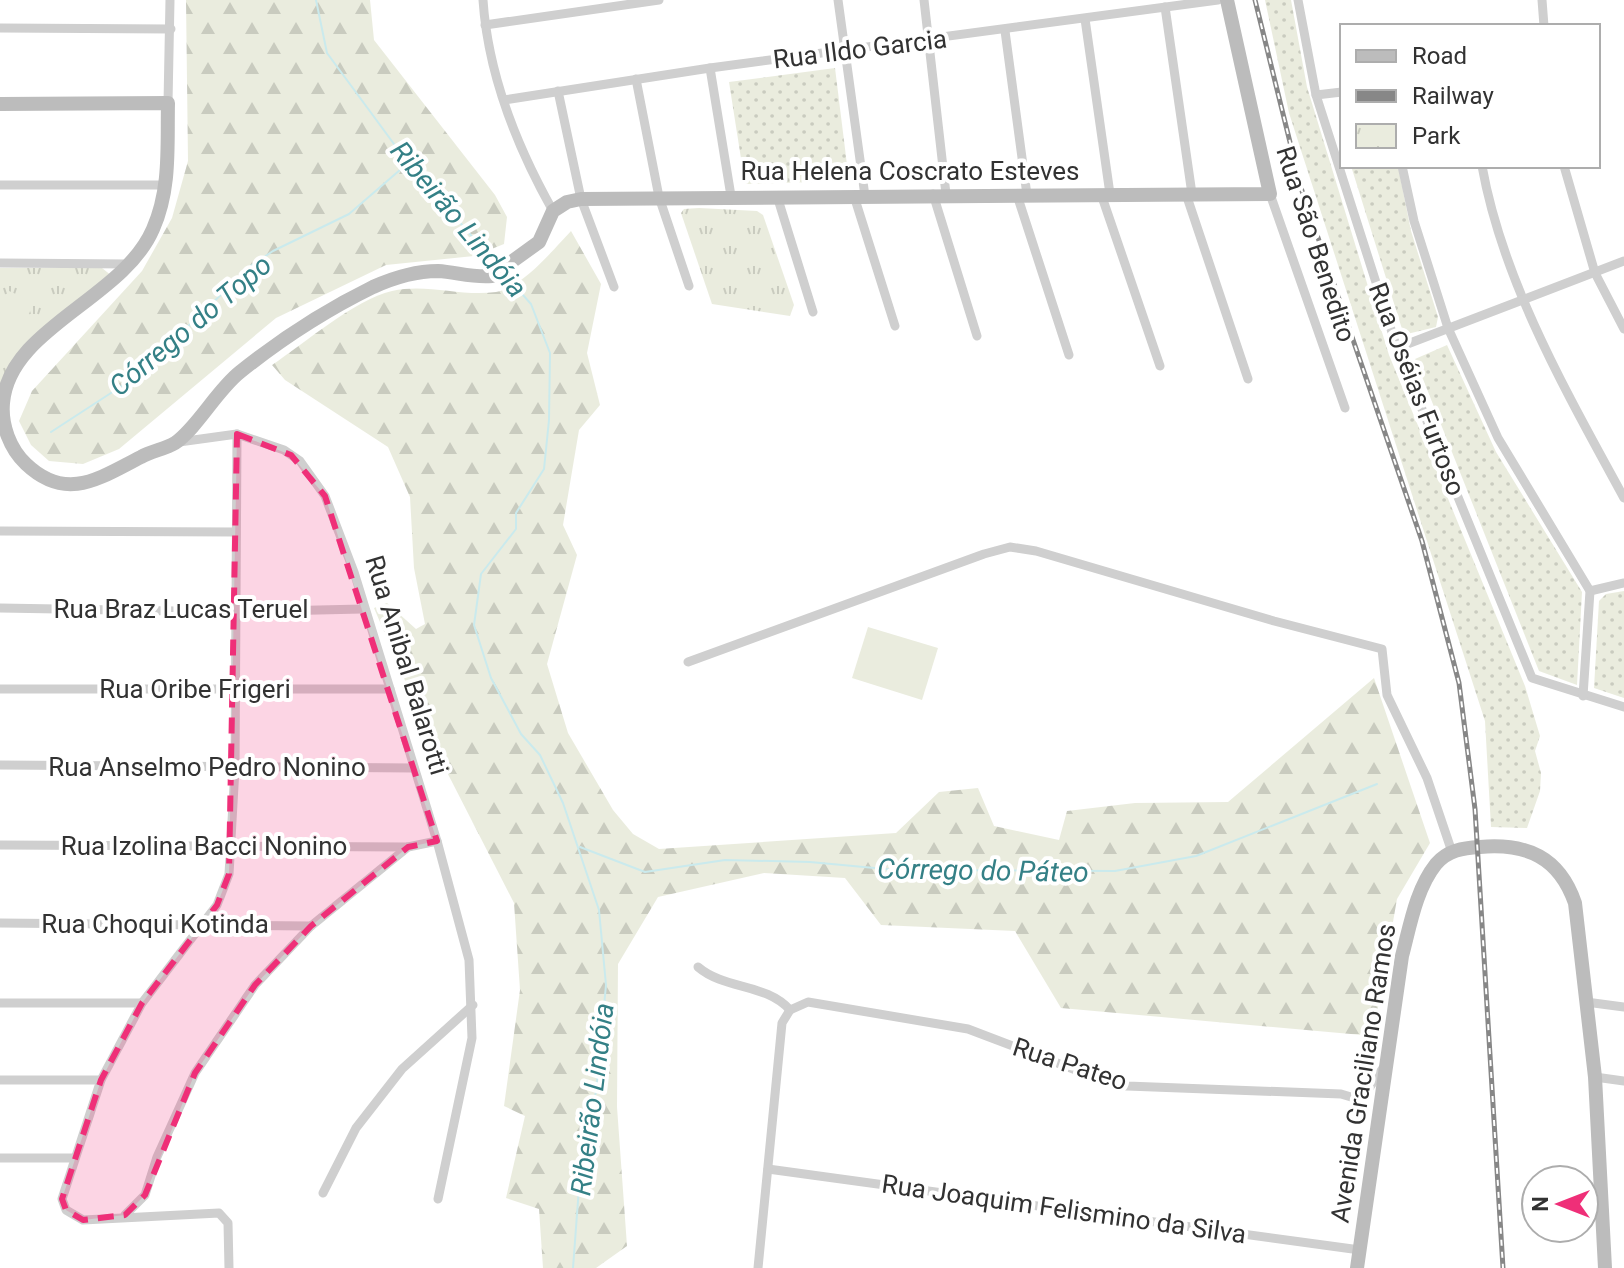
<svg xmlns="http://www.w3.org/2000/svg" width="1624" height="1268" font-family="Roboto,sans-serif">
<defs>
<pattern id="grass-dots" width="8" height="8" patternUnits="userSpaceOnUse" patternTransform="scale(2)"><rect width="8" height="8" fill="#eaecde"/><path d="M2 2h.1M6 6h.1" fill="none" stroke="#c9cbbf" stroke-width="1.8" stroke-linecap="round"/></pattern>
<pattern id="forest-firs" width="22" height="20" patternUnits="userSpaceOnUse" patternTransform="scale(2)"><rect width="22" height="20" fill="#eaecde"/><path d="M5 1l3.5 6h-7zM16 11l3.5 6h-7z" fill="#c9cbbf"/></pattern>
<pattern id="park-tufts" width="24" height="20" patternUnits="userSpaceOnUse" patternTransform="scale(2)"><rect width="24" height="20" fill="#eaecde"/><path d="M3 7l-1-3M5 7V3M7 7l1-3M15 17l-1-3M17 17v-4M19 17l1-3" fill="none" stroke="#c9cbbf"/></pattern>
</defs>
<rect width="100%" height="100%" fill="#fff"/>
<g fill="url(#grass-dots)">
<polygon points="1265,0 1291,0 1307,87 1389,355 1525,686 1540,736 1535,751 1541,773 1540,791 1527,828 1491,827 1485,721 1289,113"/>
<polygon points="835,68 849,181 745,184 729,82"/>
<polygon points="1351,166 1398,166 1411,231 1438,317 1436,327 1407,334 1402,329"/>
<polygon points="1447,345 1496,452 1582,592 1577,685 1539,671 1415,359"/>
<polygon points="1624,591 1624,698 1594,688 1599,601 1606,594"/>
</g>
<g fill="url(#forest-firs)">
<polygon points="186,0 370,0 374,40 495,195 507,217 504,244 474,256 386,265 276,318 119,449 83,464 49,461 31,445 19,421 32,391 142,271 172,218 188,161"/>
<path d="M571,231L601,284L587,353L600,405L579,430L563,525L577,555L547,664L568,733L613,810L633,834L659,849L896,833L939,792L978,788L994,826L1059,840L1067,811L1135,803L1228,802L1374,678L1430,843L1397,899L1373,1036L1061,1008L1015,931L881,925L845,878L764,873L658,897L618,964L617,1107L627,1246L596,1268H543L539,1209L506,1198L525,1116L504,1106L520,990L514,903L430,739L374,608L387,603L416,629L425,624L414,568L410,497L388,447L285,380L272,365C305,343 354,300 392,291C427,283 461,297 496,292C522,288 553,250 571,231Z"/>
</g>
<g fill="url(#park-tufts)">
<polygon points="699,208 757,211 763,215 794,305 790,316 712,304 681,213 684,209"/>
<polygon points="0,268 102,268 112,276 64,311 0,392"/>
</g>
<g fill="#eaecde">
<polygon points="9,291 34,302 12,354 0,349 0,314"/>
<polygon points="868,627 938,648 922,700 852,678"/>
</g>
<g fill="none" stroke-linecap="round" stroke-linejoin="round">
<g stroke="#caeaed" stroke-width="2">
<polyline points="316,0 327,53 408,163 497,265"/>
<polyline points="506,276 531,304 550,353 549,420 544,469 516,513 516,529 481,574 474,625 491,678 521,734 540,755 563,803 599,910 606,985 596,1092 582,1147 573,1268"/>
<polyline points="51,432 134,378 252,265 273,251 349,214 408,163"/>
<polyline points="580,847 645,872 725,860 810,862 896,870 1115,871 1196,856 1377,784"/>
</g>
<g stroke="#cfcfcf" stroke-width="9">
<path d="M483,0C488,75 517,147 553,211"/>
<polyline points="838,0 865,196"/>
<polyline points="924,0 946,194"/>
<polyline points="1298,0 1316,95 1397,348 1532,678 1624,707"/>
<polyline points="1542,0 1544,26"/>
<polyline points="1165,7 1192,194"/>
<polyline points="1085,19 1110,194"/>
<polyline points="485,25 659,0"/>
<polyline points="0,28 171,29"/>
<polyline points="1005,31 1027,195"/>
<polyline points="710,68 731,196"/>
<polyline points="636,79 659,197 689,286"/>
<polyline points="558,91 581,199 614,287"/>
<polyline points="1316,95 1342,92"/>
<polyline points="504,100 710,68 1218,0"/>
<polyline points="168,103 170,0"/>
<polyline points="1402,166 1414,221 1448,328 1498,438 1590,591 1583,696"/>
<path d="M1482,166C1503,283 1568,395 1624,498"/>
<polyline points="1564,166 1595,273 1624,329"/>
<polyline points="0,185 167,185"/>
<polyline points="933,194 977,336"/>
<polyline points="1101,194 1160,366"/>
<polyline points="1186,194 1248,379"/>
<polyline points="1270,194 1345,408"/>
<polyline points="1017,195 1069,355"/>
<polyline points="777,196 813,312"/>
<polyline points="854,196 895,326"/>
<polyline points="0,263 129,264"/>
<polyline points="1397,348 1624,261"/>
<polyline points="179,442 237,434 284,450 300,461 325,496 354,572 437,841 469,960 472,1038 438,1199"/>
<polyline points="0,531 235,532"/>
<polyline points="1590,591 1624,583"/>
<polyline points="0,608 235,612 362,609"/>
<polyline points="688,662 984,554 1010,547 1036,551 1274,621 1382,649 1387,695 1427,778 1452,852"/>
<polyline points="0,689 390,689"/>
<polyline points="0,765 414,768"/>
<polyline points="0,845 408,847"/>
<polyline points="0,923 311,926"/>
<path d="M698,967C725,990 766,983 790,1010"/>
<polyline points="1586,1002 1624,1007"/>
<polyline points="0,1003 142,1003"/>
<polyline points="790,1010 808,1002 968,1029 1102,1080 1127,1086 1341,1094 1361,1100 1383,1068"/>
<polyline points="1595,1077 1624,1081"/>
<polyline points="0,1080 101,1080"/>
<polyline points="0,1158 73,1158"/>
<polyline points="768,1169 1360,1250"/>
<polyline points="323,1193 356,1128 402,1069 473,1005"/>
<polyline points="125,1215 145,1195 157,1157 195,1073 255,985 311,926 408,847 437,841"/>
<polyline points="229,1268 228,1223 219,1213 83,1220 66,1210 62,1199 101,1080 142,1003 217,905 229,874 235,768 237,434"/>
<polyline points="758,1268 782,1023 790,1010"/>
</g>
<g stroke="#bcbcbc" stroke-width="14">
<path d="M0,104L168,103C167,146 171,188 153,229C123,299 9,328 3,403C1,425 10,449 26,464C67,503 101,477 141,457C152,451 165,449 175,443C197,428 217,390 240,372C280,340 328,309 373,287C393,278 415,271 438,271C456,272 473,278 492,276L539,242L553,211L567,202L581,199L1270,194L1227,0"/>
<path d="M1357,1268L1402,956C1410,926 1416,889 1436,864C1448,850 1463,848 1480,847C1527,843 1559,857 1575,903L1595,1077L1605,1268"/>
</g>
<g stroke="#878787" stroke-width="5">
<polyline id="rail" points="1255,0 1302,191 1422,541 1459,683 1475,809 1503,1268"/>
</g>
<use href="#rail" stroke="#fff" stroke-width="2" stroke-dasharray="6" stroke-linecap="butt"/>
</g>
<path fill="#ef2f78" fill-opacity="0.2" stroke="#ef2f78" stroke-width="6" stroke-dasharray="16 10" stroke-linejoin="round" d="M237,434L291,455L325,496L437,841L408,847L311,926L255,985L195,1073L145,1195L125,1215L83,1220L66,1210L62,1199L101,1080L142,1003L217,905L229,874Z"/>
<g text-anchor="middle" stroke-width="8" stroke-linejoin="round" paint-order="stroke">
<g font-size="26" fill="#323232" stroke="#fff">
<text transform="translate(860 49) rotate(-7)" y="9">Rua Ildo Garcia</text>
<text x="910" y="180">Rua Helena Coscrato Esteves</text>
<text transform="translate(1316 244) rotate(72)" y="9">Rua São Benedito</text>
<text transform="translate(1417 389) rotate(69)" y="9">Rua Oséias Furtoso</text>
<text x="181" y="618">Rua Braz Lucas Teruel</text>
<text transform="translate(407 665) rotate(73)" y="9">Rua Anibal Balarotti</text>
<text x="195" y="698">Rua Oribe Frigeri</text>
<text x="207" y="776">Rua Anselmo Pedro Nonino</text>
<text x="204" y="855">Rua Izolina Bacci Nonino</text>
<text x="155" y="933">Rua Choqui Kotinda</text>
<text transform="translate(1070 1064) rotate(18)" y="9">Rua Pateo</text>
<text transform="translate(1363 1073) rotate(-81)" y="9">Avenida Graciliano Ramos</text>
<text transform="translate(1064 1209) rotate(8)" y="9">Rua Joaquim Felismino da Silva</text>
</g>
<g font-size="28" font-style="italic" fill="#348086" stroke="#fff">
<text transform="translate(459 219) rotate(50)" y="10">Ribeirão Lindóia</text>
<text transform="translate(190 325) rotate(-40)" y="10">Córrego do Topo</text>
<text transform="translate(983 870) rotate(1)" y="10">Córrego do Páteo</text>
<text transform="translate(592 1099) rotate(-83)" y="10">Ribeirão Lindóia</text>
</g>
</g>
<rect x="1340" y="24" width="260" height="144" fill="#ffffff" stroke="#adadad" stroke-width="2"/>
<rect x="1356" y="50" width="40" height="12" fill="#bcbcbc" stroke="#adadad" stroke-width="2"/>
<text x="1412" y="64" font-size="24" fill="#323232">Road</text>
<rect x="1356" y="90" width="40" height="12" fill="#878787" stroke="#adadad" stroke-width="2"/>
<text x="1412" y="104" font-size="24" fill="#323232">Railway</text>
<rect x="1356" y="124" width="40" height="24" fill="url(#park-tufts)" stroke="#adadad" stroke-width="2"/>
<text x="1412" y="144" font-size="24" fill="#323232">Park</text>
<g transform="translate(1560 1204) rotate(270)"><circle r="38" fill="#ffffff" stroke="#adadad" stroke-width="2"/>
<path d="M0-6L14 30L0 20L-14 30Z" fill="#ef2f78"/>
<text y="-12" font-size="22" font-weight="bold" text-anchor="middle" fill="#323232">N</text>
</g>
</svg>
